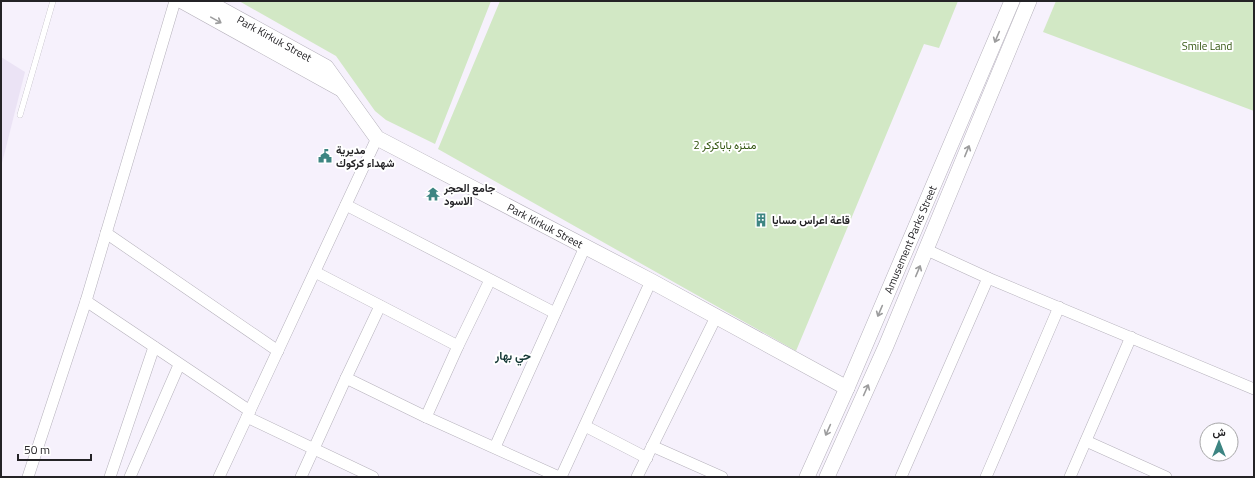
<svg xmlns="http://www.w3.org/2000/svg" width="1255" height="478" font-family="'Titillium Web',Vazirmatn,sans-serif">
<rect width="100%" height="100%" fill="#f6f1fc"/>
<polygon fill="#ebe3f5" points="1,57 25,72 1,167"/>
<g fill="#d2e8c5">
<polygon points="239,1 491,1 435,144 386,120 375,111 336,56"/>
<polygon points="500,1 958,1 939,48 924,44 796,351 438,149"/>
<polygon points="1056,1 1254,1 1254,111 1043,32"/>
</g>
<g fill="none" stroke-linecap="round" stroke-linejoin="round">
<g stroke="#b5b1bb" stroke-width="6">
<polyline id="lane" points="20,115 53,1"/>
</g>
<g stroke="#b5b1bb" stroke-width="12">
<g id="street">
<polyline points="346,205 555,313"/>
<polyline points="106,233 278,351"/>
<polyline points="927,250 988,278 1254,389"/>
<polyline points="315,272 458,346 426,417"/>
<polyline points="86,301 250,411"/>
<polyline points="458,346 490,280"/>
<polyline points="346,378 426,417 559,477"/>
<polyline points="247,417 373,477"/>
<polyline points="585,426 647,458"/>
<polyline points="1086,441 1166,477"/>
<polyline points="652,446 722,477"/>
<polyline points="495,447 585,247"/>
<polyline points="28,477 86,301 175,1"/>
<polyline points="110,477 154,347"/>
<polyline points="130,477 179,365"/>
<polyline points="219,477 377,138"/>
<polyline points="301,477 346,378 380,306"/>
<polyline points="561,477 651,281"/>
<polyline points="637,477 716,317"/>
<polyline points="901,477 988,278"/>
<polyline points="986,477 1059,307"/>
<polyline points="1070,477 1131,337"/>
</g>
</g>
<g stroke="#b5b1bb" stroke-width="16">
<g id="secondary">
<polyline points="182,1 339,88"/>
<path id="s1" d="M206,1L326,67L377,138L651,281L847,388"/>
<path id="s2" d="M807,477L847,388L1012,1"/>
<polyline points="827,477 886,346 1029,1"/>
</g>
</g>
<use href="#lane" stroke="#fff" stroke-width="5.5"/>
<use href="#street" stroke="#fff" stroke-width="11"/>
<use href="#secondary" stroke="#fff" stroke-width="15"/>
</g>
<defs><path id="oneway-shaft" d="M-6 0H5M1.5-3L5.5 0L1.5 3" fill="none" stroke-width="1.6" stroke-linecap="round" stroke-linejoin="round"/></defs>
<g stroke="#9c9c9d">
<use href="#oneway-shaft" transform="translate(216 20) rotate(29)"/>
<use href="#oneway-shaft" transform="translate(997 37) rotate(113)"/>
<use href="#oneway-shaft" transform="translate(967 151) rotate(-68)"/>
<use href="#oneway-shaft" transform="translate(918 271) rotate(-67)"/>
<use href="#oneway-shaft" transform="translate(880 311) rotate(113)"/>
<use href="#oneway-shaft" transform="translate(866 390) rotate(-66)"/>
<use href="#oneway-shaft" transform="translate(828 430) rotate(114)"/>
</g>
<defs>
<g id="civic-bare" transform="scale(1.08)"><path d="M-.6-6.5H3V-4.5H.6V-3L4-1V1h2V6H-6V1h2V-1L-.6-3ZM-1.2 2.5V6h2.4V2.5Z" fill="#3d8582" stroke="#fff" stroke-width="2.5" paint-order="stroke"/></g>
<g id="temple-bare" transform="scale(1.08)"><path d="M0-6L5-2H3V0L6.5 2.5H4V6H1.5V3h-3V6H-4V2.5H-6.5L-3 0V-2H-5Z" fill="#3d8582" stroke="#fff" stroke-width="2.5" paint-order="stroke"/></g>
<g id="building-bare" transform="scale(1.08)"><path d="M-4-6H4V6H1V3H-1V6H-4ZM-2.5-4.3h1.7v1.8h-1.7ZM.8-4.3h1.7v1.8H.8ZM-2.5-1h1.7V.8h-1.7ZM.8-1h1.7V.8H.8Z" fill="#3d8582" stroke="#fff" stroke-width="2.5" paint-order="stroke"/></g>
</defs>
<g fill-rule="evenodd">
<use href="#civic-bare" x="325" y="156"/>
<use href="#temple-bare" x="433" y="194"/>
<use href="#building-bare" x="761" y="220"/>
</g>
<g text-anchor="middle" stroke-width="4" stroke-linejoin="round" paint-order="stroke">
<g font-size="11" fill="#242326" stroke="#fff">
<text dy="4" stroke="none"><textPath href="#s1" startOffset="78">Park Kirkuk Street</textPath></text>
<text dy="4" stroke="none"><textPath href="#s1" startOffset="414">Park Kirkuk Street</textPath></text>
<text dy="4" stroke="none"><textPath href="#s2" startOffset="259">Amusement Parks Street</textPath></text>
</g>
<g font-size="11" fill="#2f520c" stroke="#fff">
<text x="1207" y="50">Smile Land</text>
<text x="725" y="149">متنزه باباكركر 2</text>
</g>
<g font-size="11" font-weight="bold" fill="#242326" stroke="#fff" text-anchor="start">
<text x="336" y="154">مديرية<tspan x="336" dy="13">شهداء كركوك</tspan></text>
<text x="444" y="192">جامع الحجر<tspan x="444" dy="13">الاسود</tspan></text>
<text x="772" y="224">قاعة اعراس مسايا</text>
</g>
<g font-size="12" font-weight="bold" fill="#143735" stroke="#fff">
<text x="513" y="360">حي بهار</text>
</g>
</g>
<rect width="1255" height="478" fill="none" stroke="#242326" stroke-width="4"/>
<g transform="translate(1219 442)"><circle r="19" fill="#ffffff" stroke="#a7a7a8"/>
<path d="M0-3L7 15L0 10L-7 15Z" fill="#3d8582"/>
<text y="-6" font-size="11" font-weight="bold" text-anchor="middle" fill="#242326">ش</text>
</g>
<path d="M18 454v6h73v-6" fill="none" stroke="#242326" stroke-width="2"/>
<text x="24" y="454" font-size="12" fill="#242326" stroke="#ffffff" stroke-width="3" paint-order="stroke">50 m</text>
</svg>
